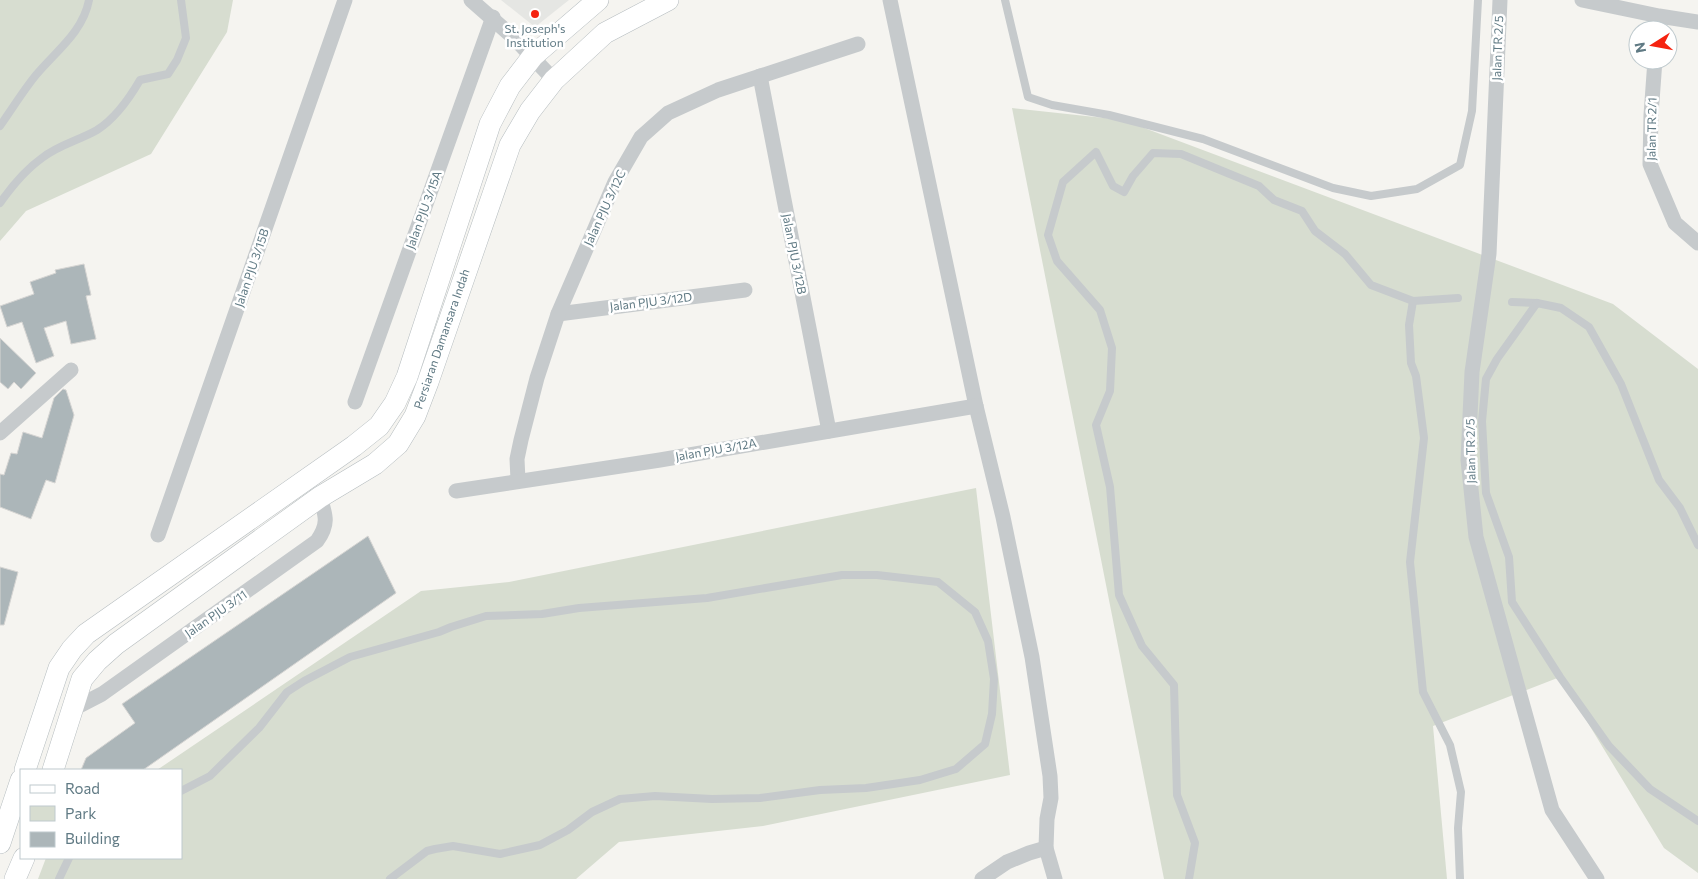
<svg xmlns="http://www.w3.org/2000/svg" width="1698" height="879" font-family="Commissioner,sans-serif">
<rect width="100%" height="100%" fill="#f5f4f0"/>
<polygon fill="#e5e6e3" points="501,0 569,0 535,27"/>
<g fill="#d7ddd0">
<polygon points="0,0 233,0 227,32 151,154 26,211 0,241"/>
<polygon points="1012,108 1123,120 1613,304 1698,369 1698,873 1664,848 1560,677 1433,726 1447,879 1164,879"/>
<polygon points="976,488 1010,775 763,826 619,842 576,879 38,879 46,858 181,858 181,770 157,770 421,591 509,582"/>
</g>
<g fill="#acb6b9" stroke="#d6d5d3">
<polygon points="84,264 91,295 86,296 96,339 71,344 66,321 44,328 54,356 36,363 22,322 7,327 0,306 34,294 30,282 56,273 55,270"/>
<polygon points="0,338 36,373 21,389 14,382 8,389 0,382"/>
<polygon points="63,389 66,390 74,415 55,483 46,480 31,519 0,507 0,474 4,475 11,453 17,454 23,432 42,438 54,398"/>
<polygon points="368,536 396,593 143,770 81,770 86,758 135,723 122,704"/>
<polygon points="0,567 18,572 4,625 0,625"/>
</g>
<g fill="none" stroke-linecap="round" stroke-linejoin="round">
<g stroke="#b5bcbf" stroke-width="22">
<g id="secondary">
<polyline points="25,770 59,668 72,649 86,634 354,446 379,426 395,403 407,377 490,124 510,86 533,56 598,0"/>
<polyline points="53,770 82,679 97,661 116,644 320,497 375,464 398,444 415,416 428,382 510,145 530,111 554,80 605,33 668,0"/>
<polyline points="0,843 21,780"/>
<polyline points="15,879 24,858"/>
</g>
</g>
<g stroke="#c6cacc" stroke-width="8">
<polyline points="1005,0 1028,97 1052,105 1109,115 1203,139 1333,188 1371,196 1417,189 1460,165 1472,111 1478,0"/>
<path d="M0,126C12,109 23,91 36,75C56,51 83,32 89,0"/>
<path d="M0,203C12,186 25,170 42,158C58,145 80,140 97,130C116,118 129,99 140,80L168,74L177,60L186,38L181,0"/>
<polyline points="1413,301 1409,325 1411,363 1416,376 1424,438 1410,562 1423,692 1450,745 1461,792 1458,828 1460,879"/>
<polyline points="1512,302 1537,303 1561,308 1589,327 1621,384 1659,480 1680,508 1698,545"/>
<polyline points="1537,303 1497,359 1486,379 1482,421 1486,493 1509,557 1512,602 1560,677 1609,746 1650,789 1698,821"/>
<polyline points="181,791 210,776 259,728 287,692 304,681 350,657 439,632 451,627 486,616 542,614 579,608 707,598 842,575 877,575 938,582 975,612 988,641 994,679 992,714 985,744 956,769 920,780 866,788 820,790 760,798 712,799 655,796 620,799 592,812 568,830 540,845 500,854 453,846 435,849 427,851 390,879"/>
<polyline points="59,879 69,858"/>
<polyline points="1189,879 1195,843 1177,795 1174,685 1142,646 1119,595 1110,487 1096,425 1110,391 1112,348 1100,310 1057,261 1048,235 1063,182 1096,152 1113,186 1124,192 1133,176 1153,153 1181,154 1259,186 1274,200 1302,211 1315,231 1345,254 1371,285 1413,301 1458,298"/>
</g>
<g stroke="#c6cacc" stroke-width="15">
<polyline points="471,0 513,37 554,80"/>
<polyline points="890,0 976,406 1003,517 1032,657 1050,776 1051,798 1047,819 1046,848 1055,879"/>
<polyline points="1500,0 1489,254 1472,372 1468,460 1476,537 1552,810 1597,879"/>
<polyline points="1582,0 1659,16 1698,22"/>
<polyline points="1655,60 1651,115 1650,164 1675,223 1698,243"/>
<polyline points="760,76 829,431"/>
<polyline points="558,314 745,290"/>
<polyline points="355,402 493,17"/>
<polyline points="0,433 71,370"/>
<polyline points="518,480 517,459 521,440 537,378 558,314 615,182 641,137 668,113 718,90 858,44"/>
<polyline points="456,491 660,460 976,406"/>
<polyline points="158,535 345,0"/>
<path d="M73,709L102,694L317,541C329,524 326,516 320,497"/>
<polyline points="982,879 1007,862 1029,853 1046,848"/>
</g>
<use href="#secondary" stroke="#fff" stroke-width="21"/>
</g>
<circle fill="#f52310" stroke="#fff" stroke-width="2" cx="535" cy="14" r="5"/>
<g text-anchor="middle" stroke-width="5" stroke-linejoin="round" paint-order="stroke">
<g font-size="12" fill="#607a84" stroke="#fff">
<text x="535" y="33">St. Joseph's<tspan x="535" dy="14">Institution</tspan></text>
</g>
<g font-size="12" fill="#607a84" stroke="#fff">
<text transform="translate(1498 48) rotate(-88)" y="4">Jalan TR 2/5</text>
<text transform="translate(1652 129) rotate(-89)" y="4">Jalan TR 2/1</text>
<text transform="translate(605 208) rotate(-65)" y="4">Jalan PJU 3/12C</text>
<text transform="translate(424 210) rotate(-70)" y="4">Jalan PJU 3/15A</text>
<text transform="translate(794 254) rotate(79)" y="4">Jalan PJU 3/12B</text>
<text transform="translate(252 268) rotate(-71)" y="4">Jalan PJU 3/15B</text>
<text transform="translate(651 302) rotate(-7)" y="4">Jalan PJU 3/12D</text>
<text transform="translate(442 339) rotate(-71)" y="4">Persiaran Damansara Indah</text>
<text transform="translate(716 450) rotate(-10)" y="4">Jalan PJU 3/12A</text>
<text transform="translate(1471 451) rotate(-91)" y="4">Jalan TR 2/5</text>
<text transform="translate(216 614) rotate(-35)" y="4">Jalan PJU 3/11</text>
</g>
</g>
<rect x="20" y="769" width="162" height="90" fill="#ffffff" stroke="#bfcace"/>
<rect x="30" y="785" width="25" height="8" fill="#ffffff" stroke="#bfcace"/>
<text x="65" y="794" font-size="15" fill="#607a84">Road</text>
<rect x="30" y="806" width="25" height="15" fill="#d7ddd0" stroke="#bfcace"/>
<text x="65" y="819" font-size="15" fill="#607a84">Park</text>
<rect x="30" y="832" width="25" height="15" fill="#acb6b9" stroke="#bfcace"/>
<text x="65" y="844" font-size="15" fill="#607a84">Building</text>
<g transform="translate(1653 45) rotate(259)"><circle r="24" fill="#ffffff" stroke="#bfcace"/>
<path d="M0-4L9 19L0 12L-9 19Z" fill="#f52310"/>
<text y="-8" font-size="14" font-weight="bold" text-anchor="middle" fill="#607a84">N</text>
</g>
</svg>
